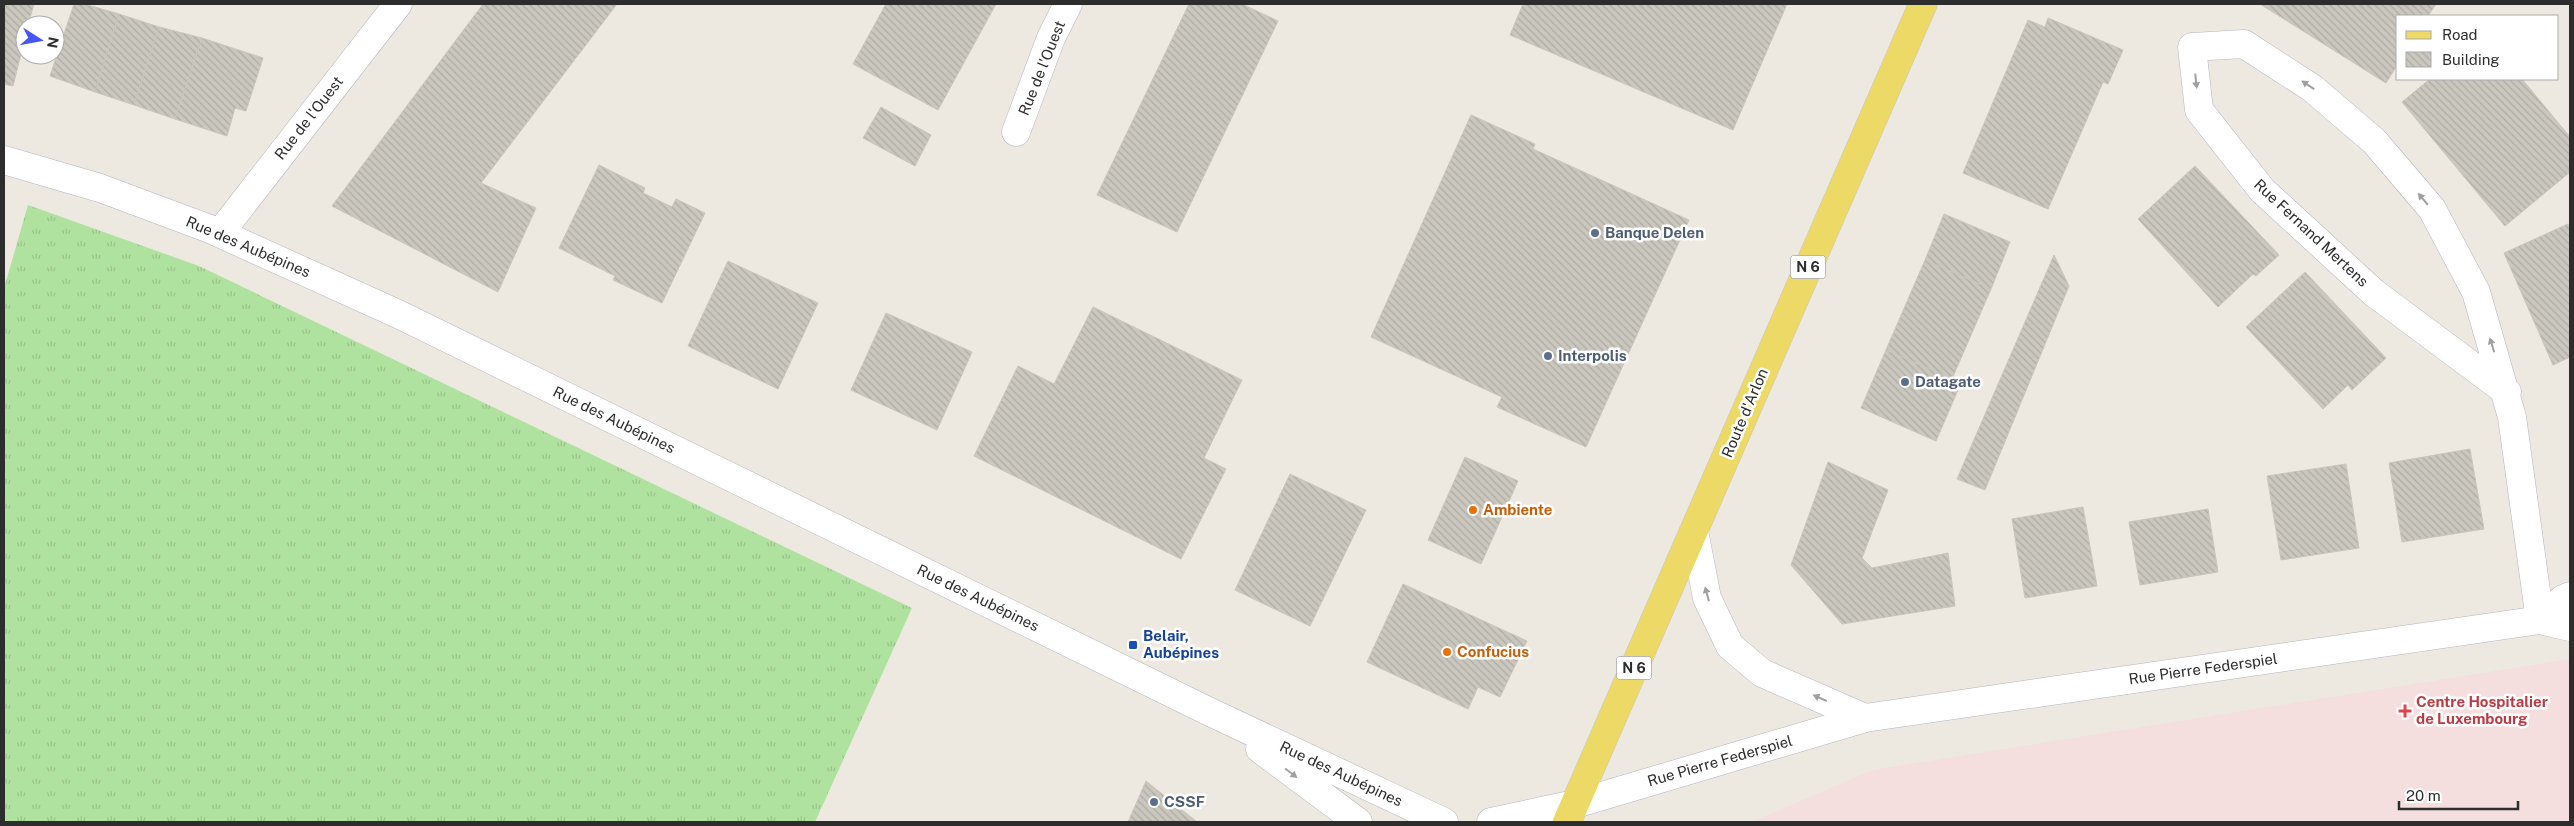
<svg xmlns="http://www.w3.org/2000/svg" width="2574" height="826" font-family="'Public Sans',sans-serif">
<defs>
<pattern id="grass-tufts" width="24" height="20" patternUnits="userSpaceOnUse" patternTransform="scale(1.25)"><rect width="24" height="20" fill="#b0e29f"/><path d="M3 7l-1-3M5 7V3M7 7l1-3M15 17l-1-3M17 17v-4M19 17l1-3" fill="none" stroke="#98c289"/></pattern>
<pattern id="building-back-hatch" width="6" height="6" patternUnits="userSpaceOnUse" patternTransform="scale(1.25)"><rect width="6" height="6" fill="#cac7be"/><path d="M-1 5l2 2M0 0l6 6M5-1l2 2" fill="none" stroke="#aeaba4"/></pattern>
</defs>
<rect width="100%" height="100%" fill="#eee9e0"/>
<polygon fill="#f4dfde" points="2570,659 2570,822 1752,822 1872,770"/>
<polygon fill="url(#grass-tufts)" points="28,205 199,266 912,608 815,822 4,822 4,288"/>
<g fill="url(#building-back-hatch)" stroke="#cac5b9">
<polygon points="4,4 34,4 28,25 25,25 25,38 13,86 4,84"/>
<polygon points="74,4 84,4 119,14 95,92 50,76"/>
<polygon points="483,4 617,4 481,183 536,208 498,292 332,206"/>
<polygon points="886,4 996,4 938,110 853,64"/>
<polygon points="1189,4 1242,4 1278,21 1177,232 1097,195"/>
<polygon points="1523,4 1787,4 1733,130 1510,35"/>
<polygon points="2260,4 2436,4 2428,16 2398,16 2398,64 2386,83"/>
<polygon points="119,14 159,27 134,105 95,92"/>
<polygon points="2048,18 2123,50 2108,84 2103,82 2048,209 1963,173 2028,20 2045,27"/>
<polygon points="159,27 202,38 175,119 134,105"/>
<polygon points="202,38 263,58 246,111 235,108 227,136 175,119"/>
<polygon points="2430,79 2522,79 2570,137 2570,172 2505,226 2402,102"/>
<polygon points="881,107 931,135 915,166 863,138"/>
<polygon points="1471,115 1535,144 1533,149 1689,220 1586,447 1497,407 1502,397 1371,337"/>
<polygon points="599,165 645,188 643,193 672,207 676,199 705,213 662,303 613,280 615,276 559,248"/>
<polygon points="2195,166 2279,255 2256,276 2253,274 2218,307 2138,219"/>
<polygon points="1944,214 2010,242 1991,289 1925,260"/>
<polygon points="2568,224 2570,229 2570,357 2553,365 2504,253"/>
<polygon points="2054,255 2069,286 1985,490 1957,479"/>
<polygon points="1925,260 1991,289 1952,379 1886,350"/>
<polygon points="728,261 818,303 778,389 688,346"/>
<polygon points="2305,272 2386,358 2352,390 2348,385 2323,409 2246,327"/>
<polygon points="1093,307 1242,380 1204,458 1226,469 1181,559 974,456 1018,366 1054,384"/>
<polygon points="886,313 972,352 937,430 851,390"/>
<polygon points="1886,350 1961,383 1936,441 1861,408"/>
<polygon points="2470,449 2484,529 2402,542 2389,463"/>
<polygon points="1465,457 1518,481 1481,564 1428,540"/>
<polygon points="1828,462 1888,490 1862,558 1872,568 1948,553 1955,606 1842,624 1791,565"/>
<polygon points="2346,464 2359,548 2281,560 2267,476"/>
<polygon points="1290,474 1366,510 1310,626 1235,590"/>
<polygon points="2083,507 2097,586 2025,598 2012,519"/>
<polygon points="2208,509 2218,572 2140,585 2129,522"/>
<polygon points="1403,584 1527,641 1500,697 1478,687 1468,709 1367,662"/>
<polygon points="1146,781 1197,822 1128,822"/>
</g>
<g fill="none" stroke-linecap="round" stroke-linejoin="round">
<g stroke="#b3b5c0" stroke-width="29">
<g id="minor">
<polyline points="1016,132 1051,38 1068,4"/>
<polyline points="220,233 398,4"/>
<polyline points="2507,392 2373,292 2262,190 2199,110 2192,47 2244,44 2312,88 2374,141 2432,209 2476,292 2512,417 2540,620"/>
</g>
</g>
<g stroke="#b3b5c0" stroke-width="29">
<g id="tertiary">
<polyline points="4,160 100,188 210,229 398,314 1210,712 1444,822"/>
<polyline points="1694,531 1707,598 1730,646 1762,673 1865,718"/>
<polyline points="2540,620 2563,599 2570,596"/>
<polyline points="1260,749 1358,822"/>
<polyline points="1491,822 1575,804 1865,718 2540,620 2570,627"/>
</g>
</g>
<g stroke="#c8c8c8" stroke-width="29">
<polyline id="primary" points="1567,822 1923,4"/>
</g>
<use href="#minor" stroke="#fff" stroke-width="28"/>
<use href="#tertiary" stroke="#fff" stroke-width="28"/>
<use href="#primary" stroke="#edd966" stroke-width="28"/>
</g>
<defs><path id="oneway-solid" d="M-6-.8H1V-3.2L6.5 0L1 3.2V.8H-6Z" transform="scale(1.25)"/></defs>
<g fill="#a0a0a0">
<use href="#oneway-solid" transform="translate(2196 81) rotate(84)"/>
<use href="#oneway-solid" transform="translate(2308 85) rotate(-146)"/>
<use href="#oneway-solid" transform="translate(2423 199) rotate(-130)"/>
<use href="#oneway-solid" transform="translate(2492 345) rotate(-107)"/>
<use href="#oneway-solid" transform="translate(1707 594) rotate(-105)"/>
<use href="#oneway-solid" transform="translate(1820 698) rotate(-156)"/>
<use href="#oneway-solid" transform="translate(1291 773) rotate(37)"/>
</g>
<g fill="#5c6f8a" stroke="#fff" stroke-width="2">
<circle cx="1595" cy="233" r="5"/>
<circle cx="1548" cy="356" r="5"/>
<circle cx="1905" cy="382" r="5"/>
<circle cx="1154" cy="802" r="5"/>
</g>
<g fill="#e8710a" stroke="#fff" stroke-width="2">
<circle cx="1473" cy="510" r="5"/>
<circle cx="1447" cy="652" r="5"/>
</g>
<rect fill="#1a4fb4" stroke="#fff" stroke-width="2" x="1128" y="640" width="10" height="10" rx="2.5"/>
<path fill="#e0444e" stroke="#fff" stroke-width="2" d="M2402.5 703.5h5v5h5v5h-5v5h-5v-5h-5v-5h5z"/>
<g text-anchor="middle" stroke-width="5" stroke-linejoin="round" paint-order="stroke">
<g fill="#fff" stroke="#6c6c6c" stroke-width="1">
<rect x="1790.5" y="255.5" width="35" height="23" rx="4"/>
<rect x="1616.5" y="656.5" width="35" height="23" rx="4"/>
</g>
<g font-size="14" font-weight="bold" fill="#2d2d2d">
<text x="1808" y="272">N 6</text>
<text x="1634" y="673">N 6</text>
</g>
<g font-size="15" fill="#2d2d2d" stroke="#fff">
<text transform="translate(1042 68) rotate(-68)" y="5">Rue de l'Ouest</text>
<text transform="translate(309 118) rotate(-52)" y="5">Rue de l'Ouest</text>
<text transform="translate(2311 233) rotate(43)" y="5">Rue Fernand Mertens</text>
<text transform="translate(248 247) rotate(23)" y="5">Rue des Aubépines</text>
<text transform="translate(1745 413) rotate(-67)" y="5">Route d'Arlon</text>
<text transform="translate(614 420) rotate(26)" y="5">Rue des Aubépines</text>
<text transform="translate(978 598) rotate(26)" y="5">Rue des Aubépines</text>
<text transform="translate(2203 669) rotate(-8)" y="5">Rue Pierre Federspiel</text>
<text transform="translate(1720 761) rotate(-16)" y="5">Rue Pierre Federspiel</text>
<text transform="translate(1341 774) rotate(25)" y="5">Rue des Aubépines</text>
</g>
<g font-size="15" font-weight="bold" fill="#4e5e75" stroke="#fff" text-anchor="start">
<text x="1605" y="238">Banque Delen</text>
<text x="1558" y="361">Interpolis</text>
<text x="1915" y="387">Datagate</text>
<text x="1164" y="807">CSSF</text>
</g>
<g font-size="15" font-weight="bold" fill="#c56008" stroke="#fff" text-anchor="start">
<text x="1483" y="515">Ambiente</text>
<text x="1457" y="657">Confucius</text>
</g>
<g font-size="15" font-weight="bold" fill="#164399" stroke="#fff" text-anchor="start">
<text x="1143" y="641">Belair,<tspan x="1143" dy="17">Aubépines</tspan></text>
</g>
<g font-size="15" font-weight="bold" fill="#be3a42" stroke="#fff" text-anchor="start">
<text x="2416" y="707">Centre Hospitalier<tspan x="2416" dy="17">de Luxembourg</tspan></text>
</g>
</g>
<rect width="2574" height="826" fill="none" stroke="#2d2d2d" stroke-width="10"/>
<rect x="2396" y="15" width="162" height="65" fill="#ffffff" stroke="#ababab"/>
<rect x="2406" y="31" width="25" height="8" fill="#edd966" stroke="#ababab"/>
<text x="2442" y="40" font-size="15" fill="#2d2d2d">Road</text>
<rect x="2406" y="52" width="25" height="15" fill="url(#building-back-hatch)" stroke="#ababab"/>
<text x="2442" y="65" font-size="15" fill="#2d2d2d">Building</text>
<g transform="translate(40 40) rotate(101)"><circle r="24" fill="#ffffff" stroke="#ababab"/>
<path d="M0-4L9 19L0 12L-9 19Z" fill="#4657f5"/>
<text y="-8" font-size="14" font-weight="bold" text-anchor="middle" fill="#2d2d2d">N</text>
</g>
<path d="M2399 801v8h119v-8" fill="none" stroke="#2d2d2d" stroke-width="2.5"/>
<text x="2406" y="801" font-size="15" fill="#2d2d2d" stroke="#ffffff" stroke-width="4" paint-order="stroke">20 m</text>
</svg>
